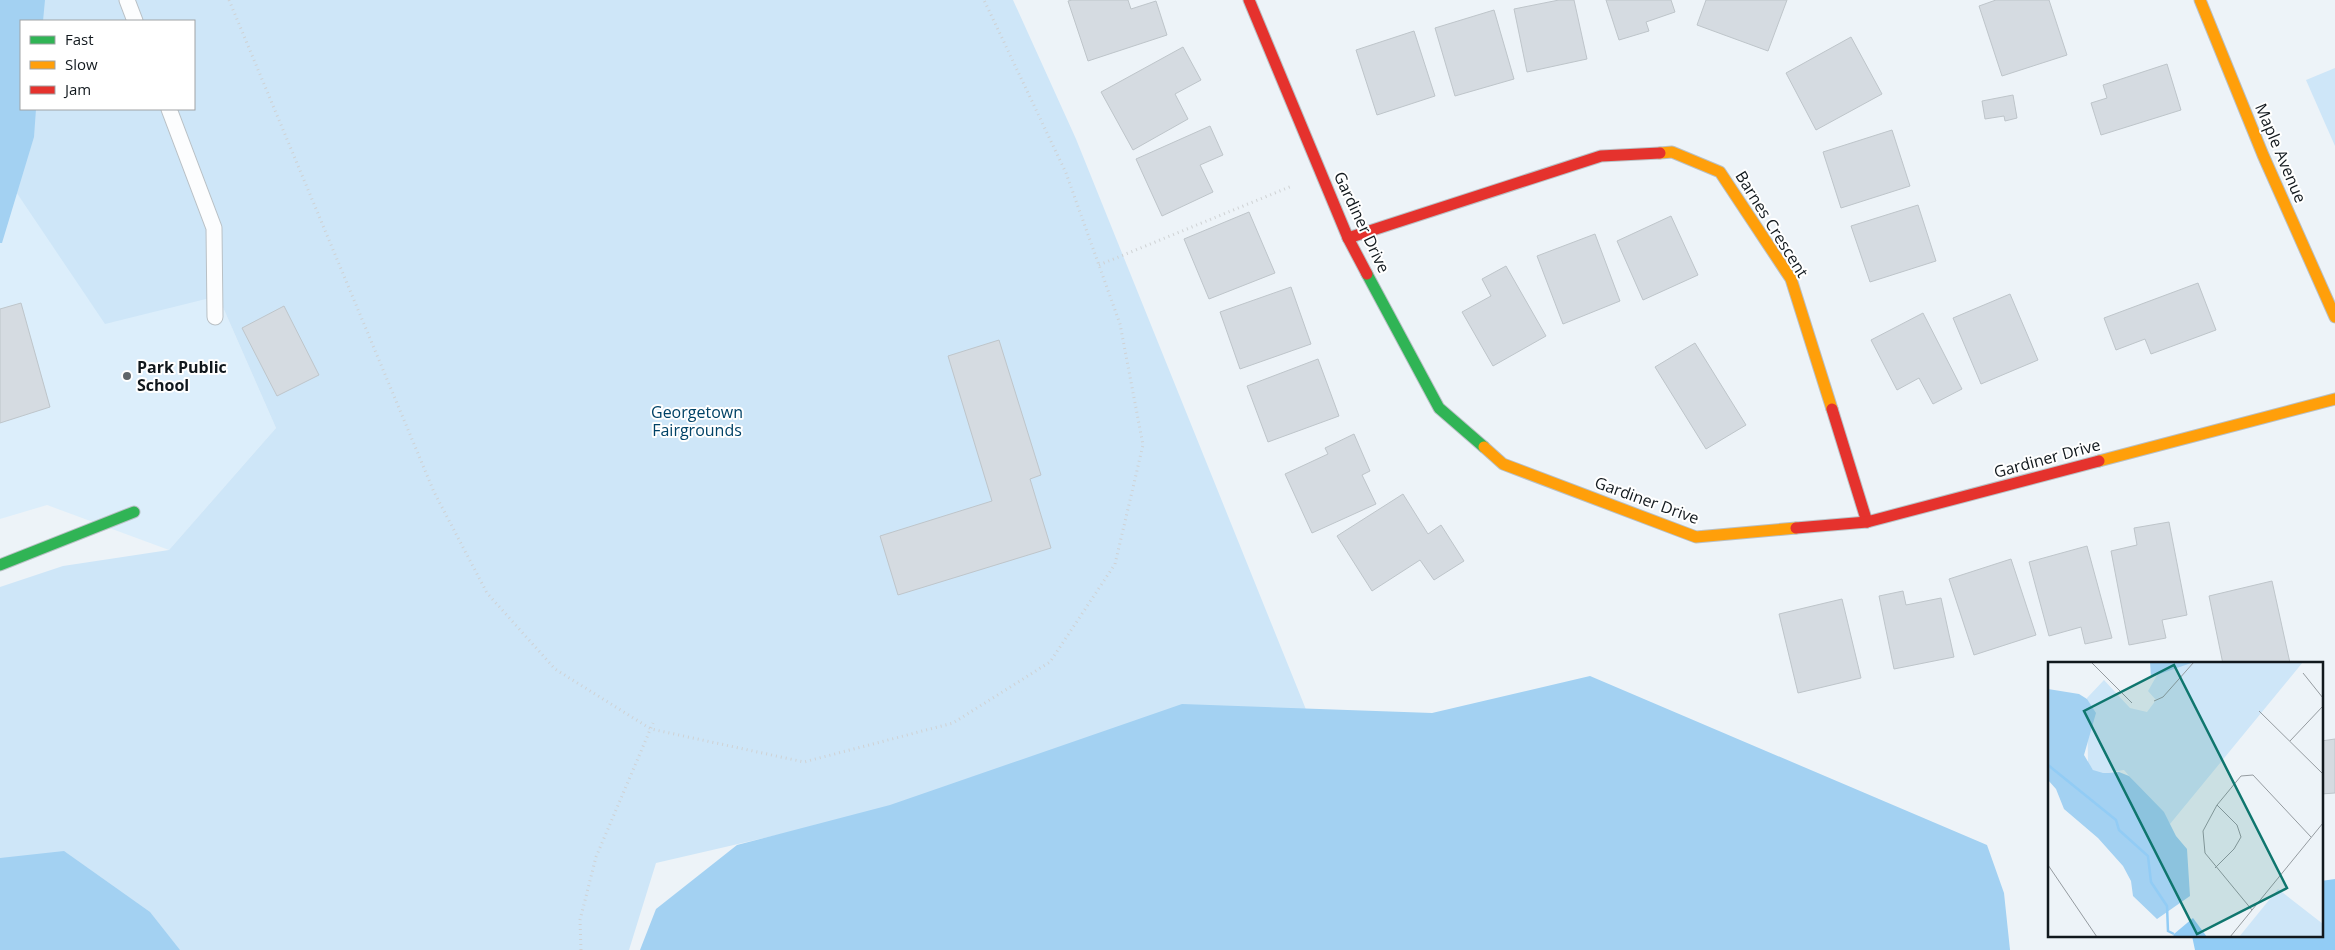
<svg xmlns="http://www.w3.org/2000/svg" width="2335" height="950" font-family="'Open Sans',sans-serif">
<rect width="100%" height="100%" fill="#edf3f8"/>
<polygon fill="#dceefb" points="0,168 218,296 276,428 169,550 47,505 0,519"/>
<g fill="#cee6f8" fill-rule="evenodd">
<path d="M0,0H1013L1076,139L1307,712L656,863L629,950H81L0,912V587L63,566L169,550L276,428L218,296L105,324L0,168ZM21,21H194V109H21Z"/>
<polygon points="2335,68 2335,146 2306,80"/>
</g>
<g fill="#a3d1f2">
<polygon points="0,0 45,0 43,21 21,21 21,109 36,109 34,137 2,243 0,243"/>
<polygon points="1590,676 1987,845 2004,893 2010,950 640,950 656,909 737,845 890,805 1182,704 1432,713"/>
<polygon points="64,851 150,912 180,950 0,950 0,858"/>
</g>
<polygon fill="#92ccf5" points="2335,879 2335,950 2195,950 2192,936 2321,936 2321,881"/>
<g fill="#d5dbe1" stroke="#bec5ca">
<polygon points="1072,0 1128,0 1131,9 1156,1 1167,35 1088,61 1068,1"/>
<polygon points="1559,0 1574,0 1587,59 1527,72 1514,9"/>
<polygon points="1606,0 1671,0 1675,12 1646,22 1649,31 1619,40"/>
<polygon points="1706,0 1787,0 1768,51 1697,25"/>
<polygon points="1996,0 2049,0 2067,55 2002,76 1979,6"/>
<polygon points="1494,10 1514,79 1455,96 1435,28"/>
<polygon points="1414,31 1435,96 1377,115 1356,50"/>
<polygon points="1851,37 1882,94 1816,130 1786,73"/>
<polygon points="1183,47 1201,80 1175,94 1188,119 1133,150 1101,92"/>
<polygon points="2167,64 2181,110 2101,135 2091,103 2107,98 2103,85"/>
<polygon points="2013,95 2017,118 2005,121 2004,116 1985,119 1982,101"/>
<polygon points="1210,126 1223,155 1200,165 1213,192 1162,216 1136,159"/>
<polygon points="1892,130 1910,186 1841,208 1823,152"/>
<polygon points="1918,205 1936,261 1870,282 1851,226"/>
<polygon points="1249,212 1275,273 1209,299 1184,239"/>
<polygon points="1671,216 1698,275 1643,300 1617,241"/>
<polygon points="1595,234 1620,301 1563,324 1537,256"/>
<polygon points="1506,266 1546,336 1493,366 1462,312 1491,296 1482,279"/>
<polygon points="2198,283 2216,330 2151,354 2145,339 2116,350 2104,318"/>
<polygon points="1291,287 1311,344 1240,369 1220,312"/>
<polygon points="2010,294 2038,360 1981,384 1953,318"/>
<polygon points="21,303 50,407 0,423 0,309"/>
<polygon points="284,306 319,375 277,396 242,328"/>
<polygon points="1923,313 1962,389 1933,404 1919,378 1897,390 1871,340"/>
<polygon points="999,340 1041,475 1030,479 1051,548 898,595 880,536 992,501 948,356"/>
<polygon points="1695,343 1746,425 1706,449 1655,367"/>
<polygon points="1318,359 1339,416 1268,442 1247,386"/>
<polygon points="1354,434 1370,471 1362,475 1376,504 1312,533 1285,474 1328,454 1325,448"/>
<polygon points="1403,494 1428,534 1441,525 1464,561 1434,580 1420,560 1372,591 1337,536"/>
<polygon points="2169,522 2187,615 2162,620 2166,638 2129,645 2111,551 2137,545 2134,528"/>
<polygon points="2087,546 2112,638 2085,644 2081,627 2049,636 2029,562"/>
<polygon points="2011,559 2036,635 1974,655 1949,579"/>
<polygon points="2272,581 2290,663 2223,664 2209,596"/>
<polygon points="1903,591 1906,605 1941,598 1954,657 1894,669 1879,596"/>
<polygon points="1842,599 1861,678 1798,693 1779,614"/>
<polygon points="2335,739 2335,793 2321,794 2321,741"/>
</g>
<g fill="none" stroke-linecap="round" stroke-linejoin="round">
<g stroke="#b9c0c5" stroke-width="17">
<g id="lane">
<polyline points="127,0 135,21"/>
<polyline points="169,109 214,228 215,317"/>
</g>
</g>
<g stroke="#b9c0c5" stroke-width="13">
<g id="fast">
<polyline points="1367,274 1439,408 1484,447"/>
<polyline points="0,565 134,512"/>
</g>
</g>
<g stroke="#b9c0c5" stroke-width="13">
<g id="slow">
<polyline points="2200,0 2263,155 2335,317"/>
<polyline points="1660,153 1672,152 1720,172 1791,279 1832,409"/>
<polyline points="1484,447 1503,464 1696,537 1796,528"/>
<polyline points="2099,461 2335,399"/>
</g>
</g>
<g stroke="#b9c0c5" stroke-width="13">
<g id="jam">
<polyline points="1249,0 1348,238 1367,274"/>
<polyline points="1348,238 1601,156 1660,153"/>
<polyline points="1832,409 1867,522"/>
<polyline points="1796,528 1867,522 2099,461"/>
</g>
</g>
<g stroke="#cfd2d4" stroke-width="3" stroke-dasharray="1 4" stroke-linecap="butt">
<polyline points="229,0 434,492 487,593 555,669 651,729 804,762 953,723 1050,662 1115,564 1143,445 1120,324 1066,173 984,0"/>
<polyline points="1099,265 1292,186"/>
<polyline points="581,950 580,920 596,857 653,723"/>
</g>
<use href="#lane" stroke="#fcfdfe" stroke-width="15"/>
<use href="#fast" stroke="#30b455" stroke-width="11"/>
<use href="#slow" stroke="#ff9f0a" stroke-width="11"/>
<use href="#jam" stroke="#e5322d" stroke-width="11"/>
</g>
<circle fill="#5e656a" stroke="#fff" stroke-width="2" cx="127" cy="376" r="5"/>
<g text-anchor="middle" stroke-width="4" stroke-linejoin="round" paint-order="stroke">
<g font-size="16" fill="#11181d" stroke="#fff">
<text transform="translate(2281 153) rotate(67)" y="6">Maple Avenue</text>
<text transform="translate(1362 222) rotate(65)" y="6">Gardiner Drive</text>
<text transform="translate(1772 224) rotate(58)" y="6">Barnes Crescent</text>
<text transform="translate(2047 458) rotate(-15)" y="6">Gardiner Drive</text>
<text transform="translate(1647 500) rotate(20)" y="6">Gardiner Drive</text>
</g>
<g font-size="16" font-weight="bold" fill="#11181d" stroke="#fff" text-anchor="start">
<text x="137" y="373">Park Public<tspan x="137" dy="18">School</tspan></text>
</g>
<g font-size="16" fill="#004266" stroke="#fff">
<text x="697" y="418">Georgetown<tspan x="697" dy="18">Fairgrounds</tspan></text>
</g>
</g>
<g transform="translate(2048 662)">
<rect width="275" height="275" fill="#edf3f8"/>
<path d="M108,0H255L122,162L76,108L48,112L40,101L39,36L56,18L82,46L99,50L108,38L100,29L113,6ZM230,227L275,262V275H191Z" fill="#cee6f8"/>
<path d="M102,0H146L103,15ZM0,27L31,32L39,37L48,51L36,93L45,108L55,111L71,110L81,114L116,150L128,174L139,187L142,234L109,257L85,234L83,219L75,204L50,176L16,147L8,127L0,118Z" fill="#a3d1f2"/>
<path d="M145,256L159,275H125L126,272Z" fill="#92ccf5"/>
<path fill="none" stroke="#92ccf5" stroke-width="2.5" d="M0,103L68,158L71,168L100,194L103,220L119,244L120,269L126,272"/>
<path fill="none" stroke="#959ba0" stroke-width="1" d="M43,0L84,41M255,11L275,36M106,39L115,35L146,0M211,49L275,112M242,79L275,44M0,203L49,275M167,206L186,187L193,175L189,163L169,143M204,248L157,191L155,169L169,143L193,114L205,113L263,175M182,275L275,161"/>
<path fill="#0f766e" fill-opacity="0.15" stroke="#0f766e" stroke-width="2.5" d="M126,3L239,226L149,272L36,49Z"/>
<rect width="275" height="275" fill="none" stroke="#11181d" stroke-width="2.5"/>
</g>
<rect x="20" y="20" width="175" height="90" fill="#ffffff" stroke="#a0a3a5"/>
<rect x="30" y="36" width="25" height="8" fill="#30b455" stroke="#a0a3a5"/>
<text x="65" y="45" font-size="15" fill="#11181d">Fast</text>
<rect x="30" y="61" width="25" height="8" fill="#ff9f0a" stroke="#a0a3a5"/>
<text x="65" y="70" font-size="15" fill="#11181d">Slow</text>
<rect x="30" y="86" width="25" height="8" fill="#e5322d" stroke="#a0a3a5"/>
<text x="65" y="95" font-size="15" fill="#11181d">Jam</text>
</svg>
